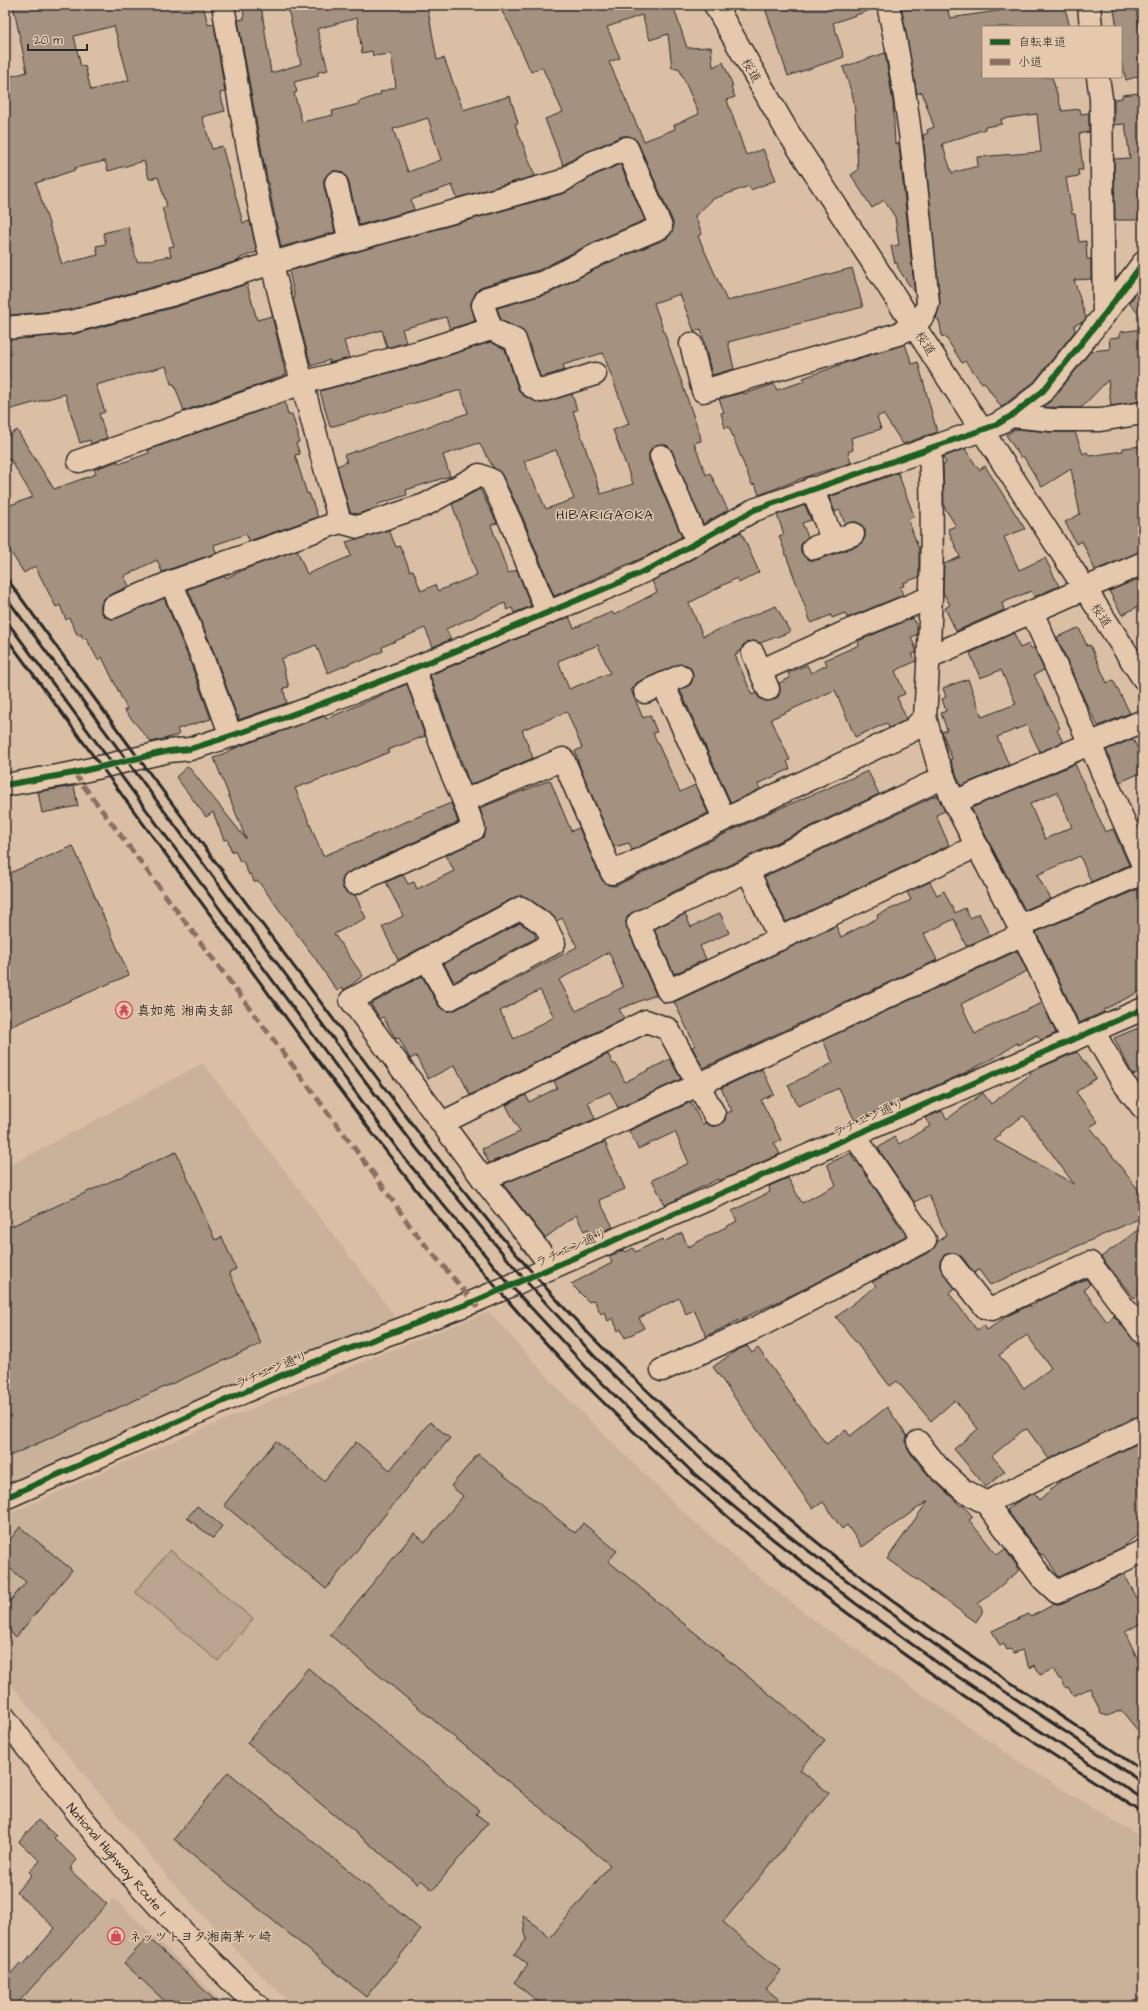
<svg xmlns="http://www.w3.org/2000/svg" width="1148" height="2011" font-family="'Architects Daughter','Klee One',sans-serif">
<rect width="100%" height="100%" fill="#dbbfa5"/>
<filter id="ink" filterUnits="userSpaceOnUse"><feTurbulence type="fractalNoise" baseFrequency=".025" numOctaves="2"/><feDisplacementMap in="SourceGraphic" scale="8" xChannelSelector="R" yChannelSelector="G"/><feConvolveMatrix kernelMatrix="1 2 1 2 8 2 1 2 1" color-interpolation-filters="sRGB"/></filter>
<g filter="url(#ink)">
<g fill="#cab19a">
<polygon points="203,1063 398,1320 5,1488 5,1168"/>
<polygon points="489,1312 566,1397 677,1506 739,1561 811,1618 1039,1775 1143,1838 1143,2006 294,2006 251,1966 171,1881 35,1715 5,1676 5,1516 143,1454 403,1345"/>
<polygon points="114,1898 226,2006 15,2006"/>
</g>
<polygon fill="#baa48f" stroke="#72685d" points="170,1550 253,1619 218,1661 135,1592"/>
<g fill="#a49180" stroke="#2b2b2b" fill-rule="evenodd">
<path d="M13,5H203L208,25L214,24L225,92L220,93L225,111L202,117L212,149L222,146L243,223L250,221L257,252L240,258V260L167,283L69,310L10,315L5,301V78L27,72ZM114,26L129,80L91,90L85,66L81,67L74,36ZM105,161L108,171L144,161L149,179L158,177L167,206L162,208L174,246L169,247L171,256L137,262L128,227L103,233L106,244L96,246L98,255L62,264L36,183L75,170V168Z"/>
<path d="M243,5H261L271,73L301,64L287,5H427L437,60L444,58L463,110L510,96L518,123L515,124L535,176L457,198L452,185L411,200L414,210L359,225L348,180L345,175L340,171H333L328,174L324,179V186L335,232L281,247L262,153L238,20L244,19ZM357,18L362,53L372,51L373,56L391,54L396,87L380,92L381,94L358,102L359,104L332,111L333,115L302,122L294,93L297,92L294,82L318,76V72L328,70L317,29ZM428,118L441,160L408,172L393,129Z"/>
<path d="M498,5H673L687,48L711,47L713,67L723,62L733,86L731,87L735,97L727,100L746,155L763,149L776,180L751,190L749,186L713,199L695,216L702,234L698,236L727,301L852,268L863,307L728,342L734,369L712,375L701,329L694,331L680,294L654,303L700,435L701,441L694,443L706,475L710,473L728,510L703,524L672,451L668,446L663,444L656,445L651,449L649,454V461L682,537L647,556L554,596L523,518L502,475L493,467L479,443L443,455L450,476L406,490L407,495L378,504L379,507L358,514L350,512L337,466L347,462L344,455L468,413L461,390L330,427L320,391L423,364L490,342L505,349L518,389L524,396L540,403L572,394L577,410L573,411L601,494L633,484L613,430L629,424L603,353L563,365L565,370L542,377L540,376L524,332L501,320L497,308L550,293L607,263L666,239L671,234L673,228V222L638,143L634,138L628,136H622L584,153L563,165L545,119L563,112L542,67L531,72L510,25ZM642,15L650,40L668,34L672,68H679L699,114L674,125L675,129L644,141L609,62L620,58L607,27ZM556,450L574,499L546,509L524,461Z"/>
<polygon points="764,5 876,5 876,8 833,23 844,57 788,76"/>
<path d="M901,5H946L950,18L1011,9L1010,5H1064L1070,27H983V77H1052L1062,111L1080,109L1081,114L1089,113V132L1079,134L1083,170H1078L1079,176L1066,178L1072,214H1075L1079,242L1086,241L1087,259H1091V279L1074,280L1086,318L1083,322L1074,325L1075,331L1034,382L1001,407L984,382L982,383L965,361L962,363L945,336L942,337L940,324L938,319H936L940,302L923,135L928,133L927,130L934,127L922,92L917,94ZM1037,114L1041,152L977,157L978,166L952,173L942,144L985,129V127L1002,124L1001,119Z"/>
<polygon points="1113,5 1135,5 1143,45 1143,75 1126,80 1121,61 1121,27 1117,27"/>
<polygon points="885,53 893,102 895,144 899,143 900,155 915,294 898,268 897,263 895,263 891,246 899,245 895,217 884,200 872,208 851,175 858,170 855,112 853,97 843,67"/>
<polygon points="1139,93 1143,126 1143,180 1140,181 1141,220 1115,220 1114,159 1130,158 1125,124 1114,125 1114,99 1122,98 1122,95"/>
<polygon points="620,164 645,220 596,241 539,270 483,286 476,292 471,303 475,321 450,329 446,317 402,329 406,342 387,348 382,330 344,341 349,358 329,363 330,360 311,366 293,299 295,298 289,271 565,193 595,175"/>
<polygon points="247,284 257,320 272,316 286,375 184,411 174,384 171,384 166,366 96,385 105,412 99,414 107,438 91,444 90,440 80,443 65,394 5,411 5,340 74,334 175,307"/>
<polygon points="1143,284 1143,319 1129,303"/>
<polygon points="1143,329 1143,401 1111,406 1108,380 1081,408 1043,407 1053,399 1091,351 1110,349 1109,338 1120,337 1120,332"/>
<polygon points="905,344 912,364 918,362 937,432 903,444 883,414 877,417 881,429 851,438 853,450 848,452 851,463 808,476 759,495 755,484 752,485 729,427 725,428 721,413 724,412 719,399 744,392 744,394 774,384 777,390 805,381 803,378 851,361"/>
<polygon points="285,402 288,415 292,414 298,434 299,442 296,443 300,454 295,455 307,494 309,493 318,517 249,541 246,534 214,545 216,553 162,572 157,560 124,576 129,586 108,596 103,600 101,605 101,612 105,617 112,619 164,598 189,659 211,719 177,729 179,735 151,742 124,710 127,709 102,657 98,660 86,638 83,639 81,634 78,636 69,618 66,620 60,605 56,607 35,566 24,573 5,543 5,507 33,497 10,459 5,462 5,438 17,430 54,489 96,474 94,469 98,468 118,461 119,464 149,453 148,450"/>
<polygon points="1015,429 1050,432 1075,432 1083,454 1087,452 1089,456 1123,451 1123,448 1143,446 1143,551 1095,570 1082,541 1076,544 1065,522 1080,514 1071,469 1042,487 1023,456 1021,458 1006,435"/>
<polygon points="965,449 979,470 985,466 1025,529 1004,537 1019,570 1045,558 1059,586 1034,597 1031,591 1002,603 1004,610 956,631 945,608 950,605 943,592 944,564 960,557 948,529 956,526 944,507 943,465 946,463 943,457"/>
<polygon points="898,473 914,516 908,519 919,550 919,577 903,583 904,586 900,587 903,595 847,618 845,613 832,618 831,615 811,623 779,536 784,534 777,515 805,505 811,520 802,523 808,537 801,545 801,552 805,557 810,560 817,560 857,546 862,542 865,537 865,530 861,524 856,522 845,524 840,510 835,512 829,497"/>
<polygon points="480,489 497,523 491,525 508,573 517,570 531,606 514,613 512,608 507,610 505,603 476,615 476,616 446,629 451,639 433,647 425,628 382,647 383,651 359,662 358,660 328,673 316,645 281,659 289,687 283,688 287,703 238,720 239,716 237,716 213,650 188,589 225,576 226,578 250,567 297,550 307,574 351,556 346,542 389,530 396,547 400,546 410,571 413,570 421,591 435,585 438,591 477,575 452,504"/>
<path d="M741,532L759,572L739,583L737,578L689,603L703,636L776,606L790,632L760,643L754,641L748,642L743,645L741,651L737,652L738,654L735,655L752,695L756,693L760,699L766,701L773,700L778,697L780,691L779,683L790,678L788,673L807,665L811,673L827,665L825,660L859,645L858,641L913,618L917,627V635L911,637L916,649V653L912,654L916,661L895,671L905,694L897,697L906,718L904,721L889,728L887,723L855,737L835,690L797,707L771,719L790,760L787,761L790,769L758,784L760,789L731,803L680,690L691,684L693,677L692,671L689,666L682,664L640,681L631,690L643,718L650,715L657,732L653,733L680,792L695,785L708,813L632,850L629,843L614,847L580,767L575,751L582,748L567,712L522,730L533,758L470,785L430,675L569,617L574,628L612,612L614,615L657,592L652,581ZM598,645L610,673L569,689L558,661Z"/>
<polygon points="1143,577 1143,604 1122,615 1109,591"/>
<polygon points="1079,628 1087,646 1090,645 1107,683 1113,680 1130,713 1098,726 1085,701 1057,637"/>
<polygon points="1014,633 1020,648 1029,644 1031,649 1034,647 1044,670 1034,675 1060,728 1057,730 1063,742 1040,752 1027,725 997,737 1009,765 961,786 950,760 952,759 942,732 947,730 941,713 946,711 942,699 946,697 943,688 968,679 982,717 1016,704 1001,670 980,678 970,653"/>
<polygon points="407,684 425,736 388,750 389,752 349,769 295,788 323,856 451,803 458,822 349,872 344,876 342,882 343,888 347,893 355,895 366,918 334,934 363,976 344,990 343,987 337,991 315,958 258,881 254,882 251,874 249,875 243,861 240,862 235,850 232,852 227,839 224,840 213,812 206,817 176,777 188,766 246,839 214,758 240,746 325,716 326,719"/>
<polygon points="1133,739 1143,760 1143,772 1120,782 1106,750"/>
<path d="M1075,764L1105,832L1113,829L1129,865L1091,882L1080,856L1037,875L1051,899L1025,910L971,808ZM1057,792L1072,827L1045,839L1030,804Z"/>
<path d="M868,771L879,794L675,891L628,916L626,921L627,928L656,995L619,1009L624,1018L470,1095L455,1065L428,1079L416,1056L410,1059L399,1038L396,1039L383,1017L380,1019L371,1004L422,976L438,1005L442,1009L448,1011L455,1010L577,947L562,918L557,921L552,915L528,898L521,896L515,897L398,960L382,927L403,916L386,882L403,875L408,884L414,882L417,889L454,871L446,855L479,840L486,831L480,808L550,780L571,831L579,828L601,878L608,885L615,886L771,812ZM609,952L623,987L576,1011L559,980ZM540,990L554,1017L514,1039L500,1011Z"/>
<polygon points="74,786 78,806 42,813 38,792"/>
<polygon points="937,795 945,811 936,815 949,845 786,922 764,877"/>
<polygon points="73,846 129,975 5,1029 5,875"/>
<polygon points="930,882 937,895 944,891 955,913 965,908 970,918 979,913 990,936 966,946 954,919 924,934 937,960 703,1068 692,1047 695,1045 674,1002 836,926 841,937 878,918 877,915 911,900 907,892"/>
<polygon points="1143,887 1143,990 1103,1010 1104,1012 1079,1023 1036,932"/>
<polygon points="720,913 729,933 700,946 706,959 674,974 654,929 685,914 691,927"/>
<polygon points="520,923 534,932 536,938 454,982 444,964"/>
<polygon points="1017,951 1027,971 961,1004 975,1034 982,1030 1042,1003 1056,1033 1041,1040 1037,1035 1018,1045 1017,1043 1001,1054 967,1072 855,1121 839,1088 798,1106 788,1085 833,1063 823,1040"/>
<polygon points="1143,1026 1143,1071 1133,1075 1114,1038"/>
<path d="M1077,1052L1096,1078L1076,1092L1098,1122L1090,1127L1143,1196V1217L990,1285L979,1270L974,1273L962,1257L956,1253H950L944,1255L940,1261V1267L955,1288L949,1293L977,1330L984,1325L987,1330L1007,1316L1030,1305L1031,1307L1040,1300L1086,1279L1090,1284L1084,1290L1107,1322L1114,1316L1143,1351V1415L1049,1459L1027,1429L1022,1431L992,1456L1005,1471L986,1487L954,1449L978,1429L955,1400L931,1421L897,1381L890,1386L836,1317L876,1286L872,1282L931,1251L937,1242L946,1235L929,1195L914,1202L878,1148L894,1137L899,1144L930,1126L925,1118L942,1111L947,1119L983,1093L991,1104L1031,1074L1030,1072ZM1023,1116L1025,1117L1074,1184L994,1140L1001,1135L999,1133ZM1027,1335L1051,1368L1024,1388L999,1355Z"/>
<polygon points="608,1054 613,1064 616,1064 625,1082 670,1059 681,1079 618,1108 610,1092 588,1102 595,1119 489,1163 482,1149 520,1132 506,1105 526,1095 529,1102 557,1088 554,1081"/>
<polygon points="762,1069 774,1094 761,1100 781,1140 774,1143 780,1154 719,1181 718,1179 665,1205 652,1180 689,1163 675,1132 638,1149 629,1131 691,1102 702,1124 705,1123 713,1126 720,1125 725,1120 726,1113 732,1111 721,1088"/>
<polygon points="605,1142 625,1189 599,1200 613,1227 592,1236 588,1229 584,1231 576,1215 545,1238 503,1184"/>
<polygon points="176,1152 215,1240 222,1237 236,1269 229,1272 261,1344 5,1458 5,1229"/>
<polygon points="851,1153 855,1162 857,1161 906,1236 798,1292 706,1336 694,1310 686,1314 679,1298 639,1318 644,1328 625,1338 621,1329 618,1331 613,1318 608,1321 604,1312 601,1314 594,1300 589,1302 571,1284 612,1263 609,1256 624,1250 626,1252 633,1248 635,1252 662,1239 663,1242 682,1233 688,1247 737,1221 732,1211 770,1192 769,1186 788,1178 802,1203 836,1185 827,1164"/>
<polygon points="1143,1226 1143,1292 1134,1298 1101,1257"/>
<polygon points="747,1346 752,1353 758,1348 826,1444 846,1430 850,1436 887,1407 907,1436 906,1443 908,1450 928,1475 961,1506 963,1505 973,1517 969,1520 997,1555 1005,1549 1020,1570 978,1604 982,1607 982,1613 976,1622 887,1559 928,1501 862,1547 847,1525 842,1529 823,1502 813,1509 713,1367 737,1350"/>
<polygon points="430,1422 450,1438 426,1467 424,1466 326,1589 224,1505 276,1441 324,1481 356,1442 390,1470"/>
<polygon points="1143,1441 1143,1531 1121,1548 1059,1577 1044,1555 1040,1554 1007,1510 1017,1502 1034,1493 1039,1500 1063,1479"/>
<polygon points="478,1454 575,1533 583,1523 617,1551 608,1561 825,1740 800,1770 829,1793 723,1922 781,1971 766,1989 787,2006 543,2006 514,1982 528,1965 514,1954 526,1940 523,1915 550,1938 610,1865 330,1635 414,1533 425,1542 463,1496 451,1486"/>
<polygon points="197,1506 222,1526 213,1538 187,1518"/>
<polygon points="20,1527 72,1570 16,1637 5,1627 5,1607 26,1582 5,1564 5,1546"/>
<polygon points="1124,1574 1137,1598 1143,1595 1143,1622 1125,1632 1143,1670 1143,1737 1121,1710 1108,1716 1101,1714 1090,1688 1073,1696 1068,1687 1066,1688 1061,1679 1059,1679 1053,1669 1040,1675 1035,1665 1030,1668 1022,1650 1014,1653 1010,1649 1007,1650 1004,1644 1000,1646 992,1631 1028,1614 1030,1617 1055,1604 1062,1603"/>
<polygon points="308,1668 479,1810 476,1814 488,1823 433,1890 421,1880 418,1884 247,1743"/>
<polygon points="228,1772 421,1930 366,1997 174,1839"/>
<polygon points="38,1820 56,1836 54,1838 77,1860 70,1868 72,1869 71,1871 107,1904 15,2006 5,2006 5,1980 20,1963 23,1965 55,1928 16,1892 32,1875 29,1872 40,1861 19,1842"/>
<polygon points="148,1937 221,2006 170,2006 124,1963"/>
</g>
<g fill="none" stroke-linecap="round" stroke-linejoin="round">
<g stroke="#2b2b2b" stroke-width="25">
<g id="street">
<path d="M223,5C238,92 252,179 272,264C293,351 316,436 340,522"/>
<polyline points="1089,5 1091,27"/>
<polyline points="1098,77 1101,98 1104,315"/>
<polyline points="336,183 350,241"/>
<polyline points="5,328 71,322 171,295 272,263 562,181 589,164 627,148 661,227 602,252 544,282 487,298 483,305 491,329"/>
<path d="M691,344L703,391L898,334C912,327 925,320 928,303C918,203 910,103 888,5"/>
<polyline points="1011,416 1051,420 1100,420 1143,413"/>
<polyline points="661,456 697,541"/>
<polyline points="79,461 302,383 419,352 491,329 515,340 530,385 541,391 595,374"/>
<polyline points="812,488 833,541"/>
<polyline points="813,548 853,534"/>
<polyline points="113,607 171,582"/>
<polyline points="1032,612 1143,865"/>
<polyline points="753,653 768,689"/>
<polyline points="929,657 1143,563"/>
<path d="M414,668L450,769L464,801L563,759L612,873L911,731L925,717C931,627 934,537 930,447"/>
<polyline points="760,671 846,632 931,597"/>
<polyline points="663,684 724,818"/>
<polyline points="645,692 681,676"/>
<polyline points="925,717 937,761 954,802 1023,934 1073,1040"/>
<polyline points="231,736 201,654 171,582 340,522 358,527 425,505 479,475 491,480 511,523 547,612"/>
<polyline points="944,777 638,923 668,991 977,846"/>
<path d="M5,785L74,773L169,751L190,749C338,703 480,641 623,581L653,567L754,510L996,425L1011,416L1043,391L1104,315L1143,263"/>
<polyline points="954,802 1143,721"/>
<polyline points="748,871 780,939"/>
<polyline points="354,883 474,829 464,801"/>
<polyline points="1019,926 1143,873"/>
<polyline points="427,959 449,999 554,943 545,925 521,908 351,1000 483,1179 552,1267"/>
<polyline points="1093,1031 1122,1081 1143,1108"/>
<polyline points="442,1123 646,1021 668,1029 714,1114"/>
<polyline points="483,1179 592,1134 1023,934"/>
<polyline points="952,1265 986,1308 992,1309 1090,1263 1143,1333"/>
<polyline points="662,1370 754,1329 925,1240 854,1135"/>
<polyline points="918,1442 938,1467 964,1491 986,1503 1043,1579 1057,1592 1143,1551"/>
<polyline points="986,1503 1143,1427"/>
</g>
</g>
<g stroke="#2b2b2b" stroke-width="25">
<g id="secondary">
<polyline points="715,5 786,129 1143,678"/>
<polyline points="5,1498 298,1368 473,1302 1143,1009"/>
</g>
</g>
<g stroke="#2b2b2b" stroke-width="25">
<path id="highway" d="M5,1718C64,1799 127,1876 198,1947C218,1967 237,1988 258,2006"/>
</g>
<use href="#street" stroke="#e6c9ad" stroke-width="22"/>
<use href="#secondary" stroke="#e6c9ad" stroke-width="22"/>
<use href="#highway" stroke="#e6c9ad" stroke-width="22"/>
<g stroke="#2b2b2b" stroke-width="3">
<path d="M5,576C108,718 213,859 319,1000C409,1121 502,1249 610,1355C668,1411 727,1467 789,1519C899,1612 1023,1690 1143,1771"/>
<polyline points="5,596 340,1048 417,1149 524,1279 597,1359 703,1461 779,1528 863,1593 948,1654 1143,1783"/>
<polyline points="5,619 405,1159 510,1285 588,1369 692,1472 774,1540 855,1603 942,1666 1143,1799"/>
<path d="M5,636C95,758 185,881 276,1004C371,1133 467,1263 579,1378C637,1437 699,1493 762,1546C881,1645 1013,1729 1143,1813"/>
</g>
<polyline stroke="#8d6e63" stroke-width="5" stroke-dasharray="10 5" stroke-linecap="butt" points="74,773 379,1181 412,1229 481,1311"/>
<g stroke="#e6c9ad" stroke-width="8">
<g id="cycleway">
<path d="M5,785L74,773L169,751L190,749C338,703 480,641 623,581L653,567L754,510L996,425L1011,416L1043,391L1104,315L1143,263"/>
<polyline points="5,1498 298,1368 473,1302 1143,1009"/>
</g>
</g>
<use href="#cycleway" stroke="#1b5e20" stroke-width="6"/>
</g>
</g>
<defs>
<g id="temple-ring" transform="scale(0.9)"><circle r="9.5" fill="#e6c9ad" stroke="#d1495b" stroke-width="1.5"/><path d="M0-6L5-2H3V0L6.5 2.5H4V6H1.5V3h-3V6H-4V2.5H-6.5L-3 0V-2H-5Z" fill="#d1495b"/></g>
<g id="shop-ring" transform="scale(0.9)"><circle r="9.5" fill="#e6c9ad" stroke="#d1495b" stroke-width="1.5"/><path d="M-5-2.5h2.3a2.7 3.5 0 0 1 5.4 0H5L5.5 6h-11ZM-1.5-2.5h3a1.5 2.3 0 0 0-3 0Z" fill="#d1495b"/></g>
</defs>
<g fill-rule="evenodd">
<use href="#temple-ring" x="124" y="1010"/>
<use href="#shop-ring" x="116" y="1936"/>
</g>
<g text-anchor="middle" stroke-width="3" stroke-linejoin="round" paint-order="stroke">
<g font-size="13" fill="#2b2b2b" stroke="#e6c9ad">
<text transform="translate(752 70) rotate(60)" y="5">桜道</text>
<text transform="translate(926 343) rotate(57)" y="5">桜道</text>
<text transform="translate(1102 615) rotate(57)" y="5">桜道</text>
<text transform="translate(868 1117) rotate(-24)" y="5">ラチエン通り</text>
<text transform="translate(571 1247) rotate(-24)" y="5">ラチエン通り</text>
<text transform="translate(271 1369) rotate(-23)" y="5">ラチエン通り</text>
<text transform="translate(117 1859) rotate(49)" y="5">National Highway Route 1</text>
</g>
<g font-size="13" font-weight="bold" fill="#2b2b2b" stroke="#e6c9ad" text-anchor="start">
<text x="137" y="1015">真如苑 湘南支部</text>
<text x="129" y="1941">ネッツトヨタ湘南茅ヶ崎</text>
</g>
<g font-size="14" letter-spacing="1" fill="#2b2b2b" stroke="#e6c9ad">
<text x="605" y="519">HIBARIGAOKA</text>
</g>
</g>
<rect width="1148" height="2011" fill="none" stroke="#e6c9ad" stroke-width="20"/>
<rect x="10" y="10" width="1128" height="1991" fill="none" stroke="#2b2b2b" stroke-width="1.5" filter="url(#ink)"/>
<rect x="982" y="26" width="140" height="52" fill="#e6c9ad" stroke="#9b8a79"/>
<rect x="990" y="39" width="20" height="6" fill="#1b5e20" stroke="#9b8a79"/>
<text x="1018" y="46" font-size="12" fill="#2b2b2b">自転車道</text>
<rect x="990" y="59" width="20" height="6" fill="#8d6e63" stroke="#9b8a79"/>
<text x="1018" y="66" font-size="12" fill="#2b2b2b">小道</text>
<path d="M28 44v6h59v-6" fill="none" stroke="#2b2b2b" stroke-width="2"/>
<text x="34" y="44" font-size="12" fill="#2b2b2b" stroke="#e6c9ad" stroke-width="3" paint-order="stroke">20 m</text>
</svg>
